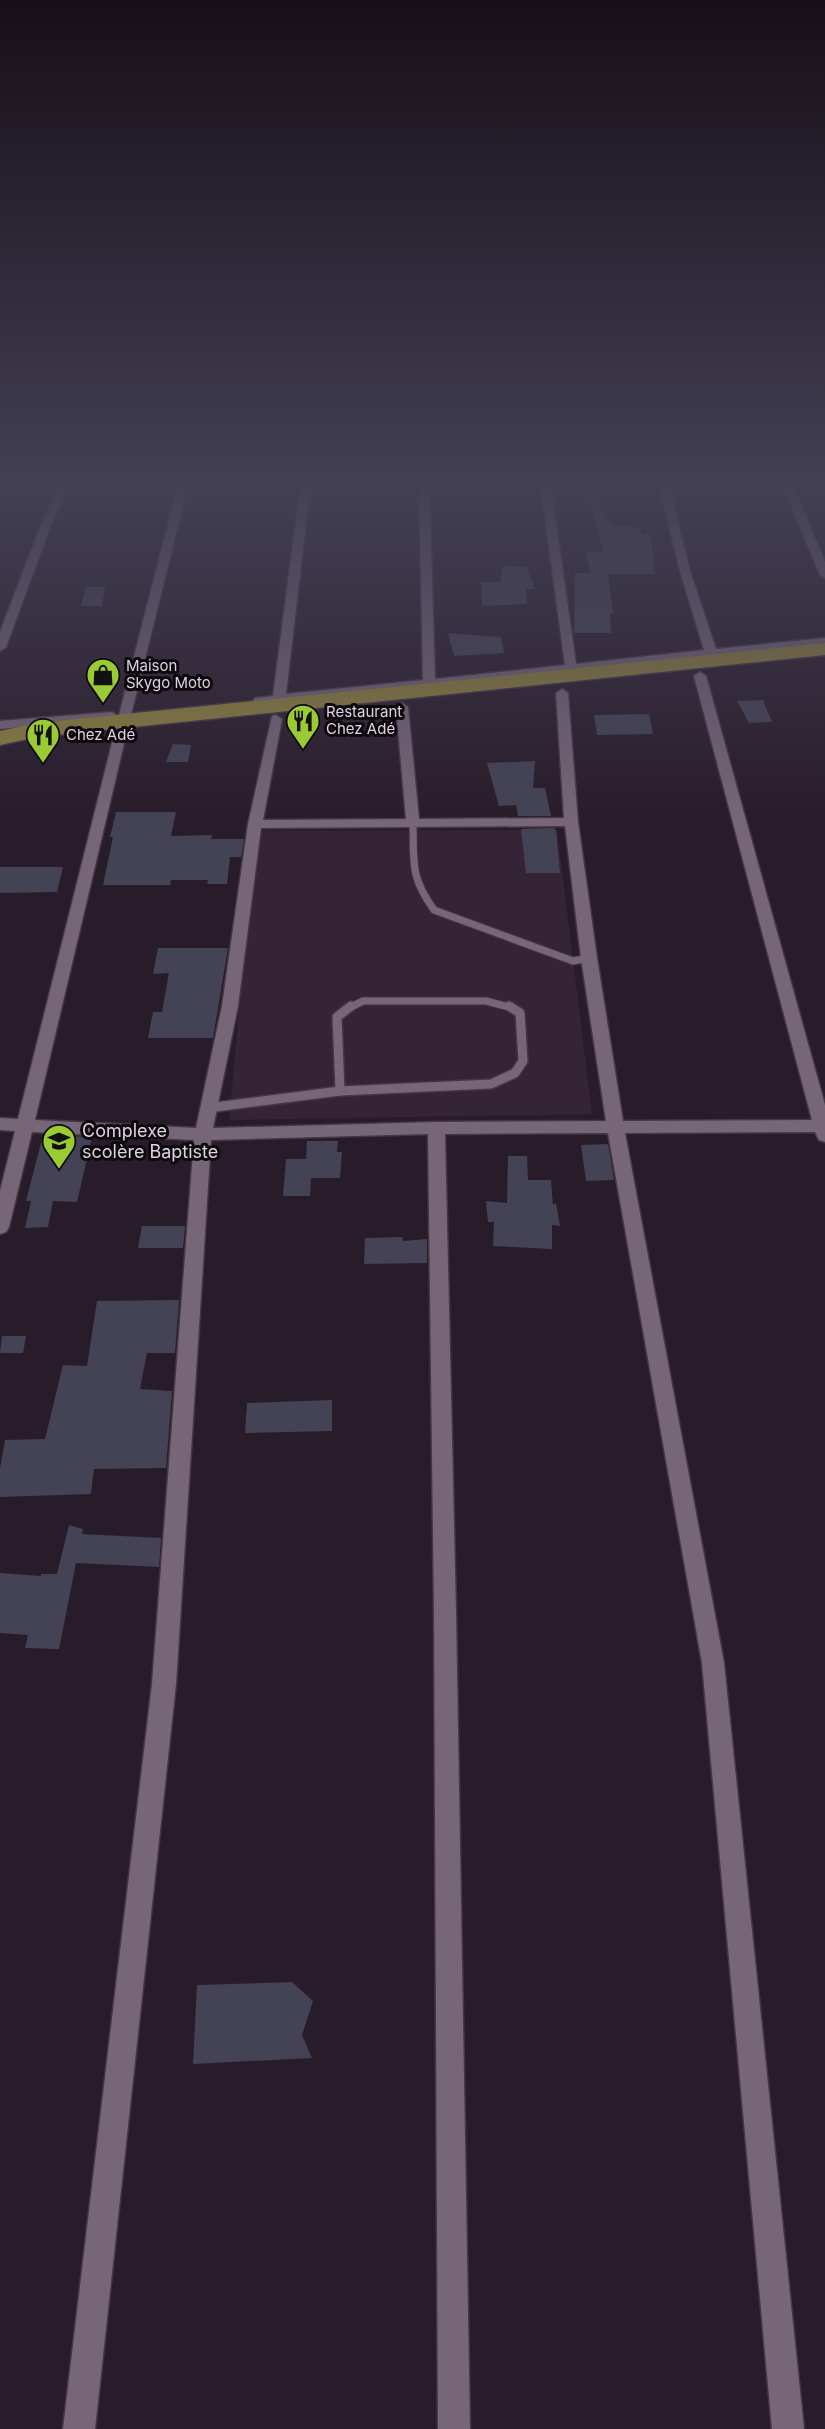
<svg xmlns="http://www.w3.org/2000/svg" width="825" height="2429" font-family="Inter,sans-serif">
<rect width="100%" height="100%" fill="#291c2a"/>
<polygon fill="#352436" points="557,830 592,1114 229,1120 256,831"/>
<g fill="#444255">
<polygon points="589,495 613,526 641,527 641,534 650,534 652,547 655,574 608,574 613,614 610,614 611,633 574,633 575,573 591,573 586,552 603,552"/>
<polygon points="503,566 527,567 535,589 526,589 527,604 482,606 481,582 500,582"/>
<polygon points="86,587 105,587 102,606 81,606"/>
<polygon points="448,633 501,637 504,653 454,656"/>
<polygon points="763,700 772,722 749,723 737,701"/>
<polygon points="649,714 653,734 597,735 594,715"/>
<polygon points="173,744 191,745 188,762 166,762"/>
<polygon points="535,761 533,788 545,788 551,816 518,816 516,805 499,806 487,763"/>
<polygon points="116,812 176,812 171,836 212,835 211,839 244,839 241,857 230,857 227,884 207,884 208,880 171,880 170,885 103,885 113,837 110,837"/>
<polygon points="554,828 556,831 560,873 526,873 521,829"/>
<polygon points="0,867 63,867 57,892 0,893"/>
<polygon points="158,948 228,948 213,1038 148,1038 153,1012 162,1012 169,973 153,974"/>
<polygon points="43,1135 92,1137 77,1202 53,1201 48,1227 25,1228 31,1201 26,1201"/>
<polygon points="307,1141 338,1141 337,1152 342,1152 340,1178 311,1178 310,1196 283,1196 286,1159 306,1159"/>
<polygon points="608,1144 614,1180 586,1181 581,1145"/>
<polygon points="508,1156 527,1156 528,1180 551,1180 553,1205 556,1203 560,1226 552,1225 552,1249 493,1246 494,1222 488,1222 486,1201 507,1203"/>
<polygon points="142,1226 185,1226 183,1248 138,1248"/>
<polygon points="402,1237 403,1241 427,1239 427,1263 364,1264 365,1238"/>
<polygon points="179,1300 175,1353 147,1353 140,1389 172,1391 166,1468 94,1469 91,1494 0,1497 0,1469 5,1440 45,1439 63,1365 87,1366 97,1301"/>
<polygon points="2,1336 26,1336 23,1353 0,1353"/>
<polygon points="332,1400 332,1431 245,1433 247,1403"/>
<polygon points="69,1525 83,1529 82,1534 161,1538 159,1567 76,1563 59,1649 25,1648 28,1635 0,1633 0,1573 41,1576 41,1574 57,1574"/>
<polygon points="292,1982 313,2001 302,2035 312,2058 193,2064 197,1985"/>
</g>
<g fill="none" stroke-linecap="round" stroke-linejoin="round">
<g stroke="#433743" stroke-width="9">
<g id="lane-far1">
<path d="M413,824C414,864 410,876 434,910L573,961L589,958"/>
<polyline points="349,1008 363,1001 486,1001 512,1008"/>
</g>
</g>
<g stroke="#433743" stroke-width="12">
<g id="lane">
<polyline points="340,1091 337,1017 351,1006"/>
<polyline points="340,1091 491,1084 515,1073 523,1061 520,1013 509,1006"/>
<polyline points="208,1108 340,1091"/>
</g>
</g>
<g stroke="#433743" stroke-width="3">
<g id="street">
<polygon points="61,481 71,481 49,530 6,647 0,651 0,632 39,530"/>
<polygon points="179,481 189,481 131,715 125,719 119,715"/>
<polygon points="301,481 311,481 286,694 423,680 419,481 429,481 435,679 565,665 540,481 550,481 576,664 704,650 680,571 658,481 668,481 690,571 716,649 825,638 825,644 255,704 253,701 255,698 273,696"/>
<polygon points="781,481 791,481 825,562 825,578 820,575"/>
<path d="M700,672L706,676L825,1105V1142L819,1140L815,1132L625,1133L724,1663L804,2429H772L702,1663L608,1133L445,1134L456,1612L470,2429H438L434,1612L428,1134L211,1140L176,1684L95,2429H63L152,1684L194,1140L32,1132L9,1227L6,1232L0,1234V1191L15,1131L0,1130V1118L18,1119L114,735L120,731L126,735L35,1120L196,1128L222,1006L248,824L272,716L276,715L282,719L263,820L406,819L396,707L402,703L408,707L419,819L564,818L556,693L562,689L568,693L578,822L597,958L623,1121L812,1120L694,676ZM565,826L581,958L606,1121L436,1122L213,1128L238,1006L261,828Z"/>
<polygon points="112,712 118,716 116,719 0,729 0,721"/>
</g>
</g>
<g stroke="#433743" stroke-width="3">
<polygon id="highway" points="825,643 825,655 37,737 0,745 0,731 37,723"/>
</g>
<use href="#lane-far1" stroke="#766677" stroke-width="7"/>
<use href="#lane" stroke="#766677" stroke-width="9"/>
<use href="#street" fill="#766677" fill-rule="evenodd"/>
<use href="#highway" fill="#90823d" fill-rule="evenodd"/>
</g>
<linearGradient id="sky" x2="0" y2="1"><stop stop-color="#170f17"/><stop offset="0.59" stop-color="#434055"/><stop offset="1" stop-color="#434055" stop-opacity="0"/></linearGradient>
<rect width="825" height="821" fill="url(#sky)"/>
<defs>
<g id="shop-pin" transform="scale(1.725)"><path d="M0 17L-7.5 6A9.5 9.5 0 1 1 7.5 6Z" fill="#9acb34" stroke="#0e090f"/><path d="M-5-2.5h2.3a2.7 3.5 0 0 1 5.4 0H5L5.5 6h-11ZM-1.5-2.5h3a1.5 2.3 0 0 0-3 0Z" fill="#111"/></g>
<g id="restaurant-pin" transform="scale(1.725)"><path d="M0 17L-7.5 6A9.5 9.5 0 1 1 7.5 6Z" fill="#9acb34" stroke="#0e090f"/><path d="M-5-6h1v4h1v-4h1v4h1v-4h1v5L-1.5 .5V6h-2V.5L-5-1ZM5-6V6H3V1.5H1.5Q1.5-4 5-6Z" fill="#111"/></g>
<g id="school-pin" transform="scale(1.725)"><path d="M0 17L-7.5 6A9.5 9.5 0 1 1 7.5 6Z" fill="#9acb34" stroke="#0e090f"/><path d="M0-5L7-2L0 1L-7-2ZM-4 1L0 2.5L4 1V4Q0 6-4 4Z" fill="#111"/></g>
</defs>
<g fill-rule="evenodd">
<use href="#shop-pin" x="103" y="675"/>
<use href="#restaurant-pin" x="303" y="721"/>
<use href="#restaurant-pin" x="43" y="735"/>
<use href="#school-pin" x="59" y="1141"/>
</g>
<g text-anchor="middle" stroke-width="6" stroke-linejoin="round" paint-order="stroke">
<g font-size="15" fill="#ddd4de" stroke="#0e090f" text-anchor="start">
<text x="126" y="671">Maison<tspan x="126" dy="17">Skygo Moto</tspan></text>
<text x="326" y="717">Restaurant<tspan x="326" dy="17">Chez Adé</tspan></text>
<text x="66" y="740">Chez Adé</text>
</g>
<g font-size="18" fill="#ddd4de" stroke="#0e090f" text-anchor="start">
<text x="82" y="1137">Complexe<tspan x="82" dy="21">scolère Baptiste</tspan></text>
</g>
</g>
</svg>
